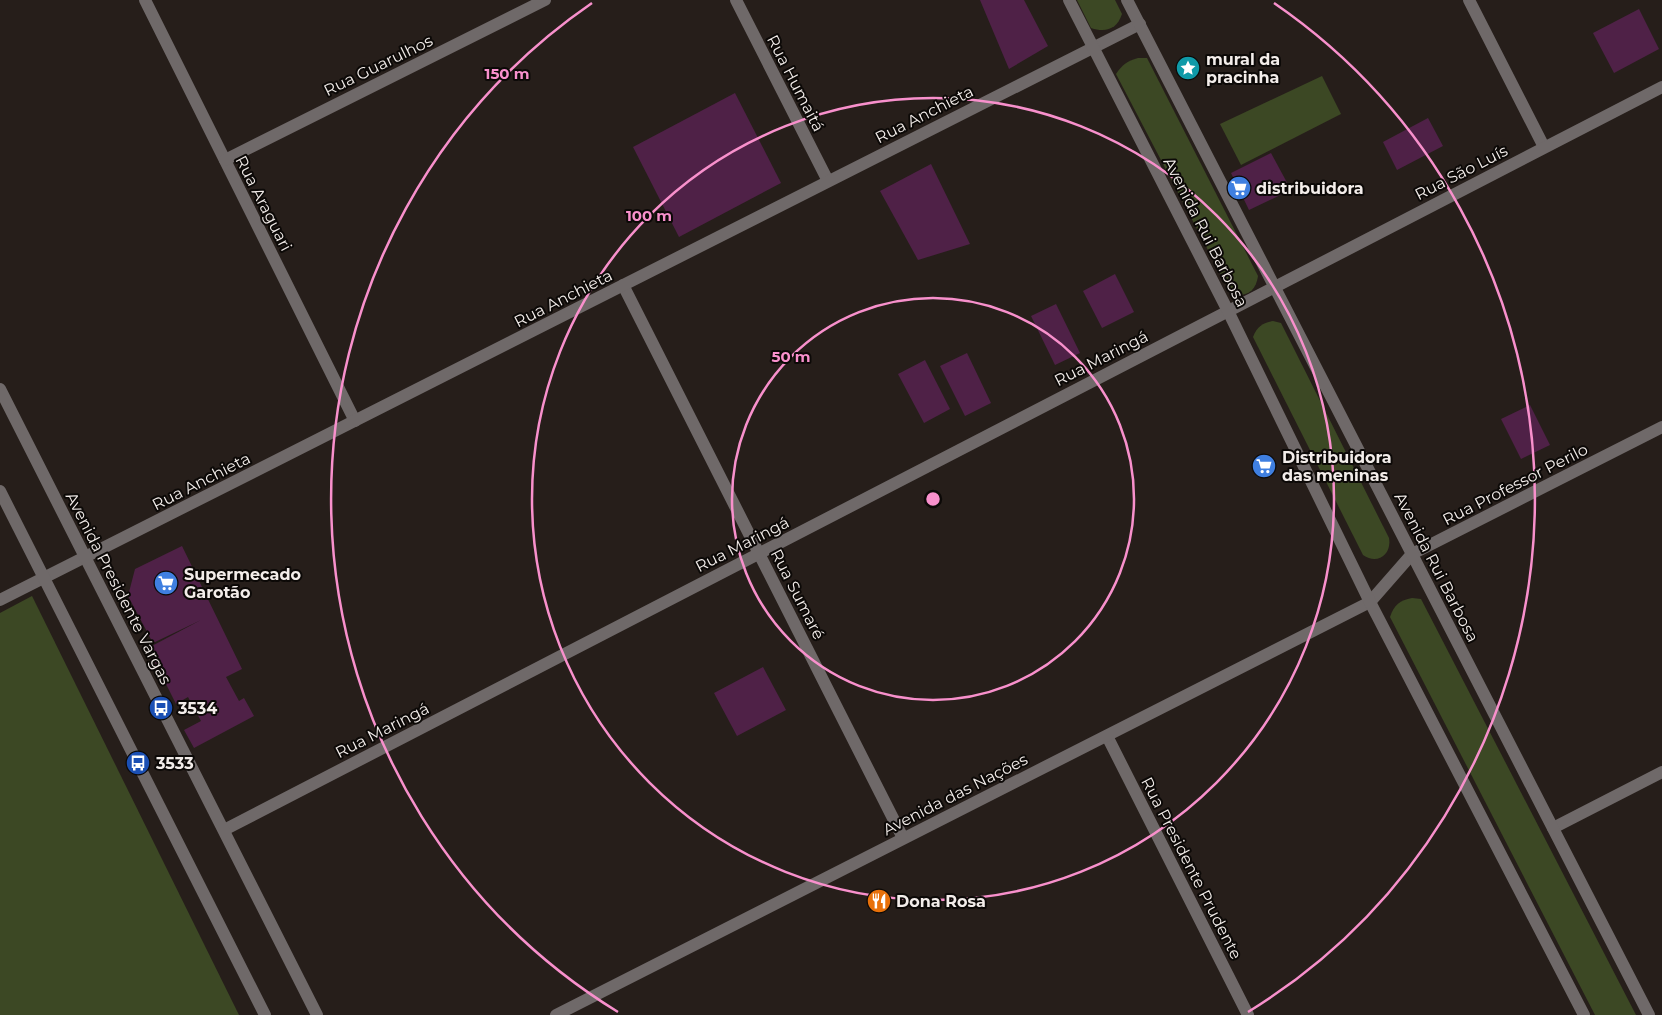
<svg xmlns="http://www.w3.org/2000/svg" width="1662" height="1015" font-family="Montserrat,sans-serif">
<rect width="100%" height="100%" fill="#261e1a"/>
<g fill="#3c4824">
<path d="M1077,0H1115L1122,14C1117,29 1106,33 1091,28Z"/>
<path d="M1138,58H1147L1258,276C1256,291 1246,298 1231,294L1116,74C1122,65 1127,61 1138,58Z"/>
<polygon points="1322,76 1341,114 1241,165 1220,124"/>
<path d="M1273,321L1281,323L1389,538C1392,555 1377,565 1363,555L1253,337C1257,326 1263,323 1273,321Z"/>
<polygon points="32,596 239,1015 0,1015 0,613"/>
<path d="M1412,598L1421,599L1636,1015H1595L1390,617C1394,605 1400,600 1412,598Z"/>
</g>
<g fill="#4f2147">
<polygon points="980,0 1024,0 1048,46 1009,69"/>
<polygon points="1639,9 1659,49 1614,73 1593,33"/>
<polygon points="735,93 781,183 679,237 633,147"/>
<polygon points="1428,118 1443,146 1397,170 1383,142"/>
<polygon points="1271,153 1291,190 1249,210 1231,173"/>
<polygon points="931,164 970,244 918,260 880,191"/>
<polygon points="1115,274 1134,312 1102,328 1083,291"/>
<polygon points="1056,304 1080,353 1055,365 1031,316"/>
<polygon points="967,353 991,403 965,416 940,366"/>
<polygon points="925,360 950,409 924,423 898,374"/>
<polygon points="1530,405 1550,445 1521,459 1501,419"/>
<polygon points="182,546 242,669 226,677 239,701 244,698 254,716 194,748 184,730 201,721 188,697 176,704 148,648 201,620 153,643 128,596 135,569"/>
<polygon points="763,667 786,710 737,736 714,693"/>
</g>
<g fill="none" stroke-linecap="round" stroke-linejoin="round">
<g stroke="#6f6969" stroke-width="12">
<polyline points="145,0 355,421"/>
<polyline points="736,0 828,181"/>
<polyline points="1469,0 1544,147"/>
<polyline points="225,160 545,0"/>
<polyline points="623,285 903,838"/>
<polyline points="0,600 1140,24"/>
<polyline points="1107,736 1248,1015"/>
<polyline points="1553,828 1662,772"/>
<polyline points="224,830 1662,87"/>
<polyline points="556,1015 1370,602 1412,554 1662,427"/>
</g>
<g stroke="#6f6969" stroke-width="12">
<polyline points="1069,0 1228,311 1370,602 1584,1015"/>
<polyline points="1127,0 1649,1015"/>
<polyline points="0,389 317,1015"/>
<polyline points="0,491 265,1015"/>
</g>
</g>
<g fill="none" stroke="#f890cc" stroke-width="2.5">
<circle cx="933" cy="499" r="201"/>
<circle cx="933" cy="499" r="401"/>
<path d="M618 1012A602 602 0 0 1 592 3M1274 3A602 602 0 0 1 1248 1012"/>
</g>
<defs>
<g id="sight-disc" transform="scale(1.25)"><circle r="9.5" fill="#0f9aa8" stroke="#0c0907"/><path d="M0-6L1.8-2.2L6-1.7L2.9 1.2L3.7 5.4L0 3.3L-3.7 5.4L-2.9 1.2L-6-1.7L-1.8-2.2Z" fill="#fff"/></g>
<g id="supermarket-disc" transform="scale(1.25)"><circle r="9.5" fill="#3f7fe0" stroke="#0c0907"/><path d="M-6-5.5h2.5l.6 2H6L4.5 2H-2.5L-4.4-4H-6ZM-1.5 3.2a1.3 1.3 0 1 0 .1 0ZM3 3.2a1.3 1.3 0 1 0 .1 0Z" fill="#fff"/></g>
<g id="bus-disc" transform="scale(1.25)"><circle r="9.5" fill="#1a4fb4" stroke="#0c0907"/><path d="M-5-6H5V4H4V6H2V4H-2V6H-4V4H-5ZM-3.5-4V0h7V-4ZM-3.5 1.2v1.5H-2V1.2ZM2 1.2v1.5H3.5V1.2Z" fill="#fff"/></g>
<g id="restaurant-disc" transform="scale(1.25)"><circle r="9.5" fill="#e8710a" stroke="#0c0907"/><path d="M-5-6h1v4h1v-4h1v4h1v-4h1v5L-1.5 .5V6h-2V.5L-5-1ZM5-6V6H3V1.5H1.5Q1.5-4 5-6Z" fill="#fff"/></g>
</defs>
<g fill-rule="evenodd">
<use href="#sight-disc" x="1188" y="68"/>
<use href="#supermarket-disc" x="1239" y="188"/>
<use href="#supermarket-disc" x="1264" y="466"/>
<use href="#supermarket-disc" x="166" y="583"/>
<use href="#bus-disc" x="161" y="708"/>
<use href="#bus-disc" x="138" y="763"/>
<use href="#restaurant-disc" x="879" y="901"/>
</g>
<g text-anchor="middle" stroke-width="4" stroke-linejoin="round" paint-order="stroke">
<g font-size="16" font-weight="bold" fill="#f3edea" stroke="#0c0907" text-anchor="start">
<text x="1206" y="65">mural da<tspan x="1206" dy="18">pracinha</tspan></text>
<text x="1256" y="194">distribuidora</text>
<text x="1282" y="463">Distribuidora<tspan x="1282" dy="18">das meninas</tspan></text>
<text x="184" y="580">Supermecado<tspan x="184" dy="18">Garotão</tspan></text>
<text x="178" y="714">3534</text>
<text x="156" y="769">3533</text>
<text x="896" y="907">Dona Rosa</text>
</g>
<g font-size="16" fill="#f3edea" stroke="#0c0907">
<text transform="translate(378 65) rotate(-26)" y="6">Rua Guarulhos</text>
<text transform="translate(796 83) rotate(63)" y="6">Rua Humaitá</text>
<text transform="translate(924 114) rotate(-27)" y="6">Rua Anchieta</text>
<text transform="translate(1461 172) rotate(-27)" y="6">Rua São Luís</text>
<text transform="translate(264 203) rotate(63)" y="6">Rua Araguari</text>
<text transform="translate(1206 232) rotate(63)" y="6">Avenida Rui Barbosa</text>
<text transform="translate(563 298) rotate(-27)" y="6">Rua Anchieta</text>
<text transform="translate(1101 358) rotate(-27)" y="6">Rua Maringá</text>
<text transform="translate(201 481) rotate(-27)" y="6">Rua Anchieta</text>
<text transform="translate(1515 484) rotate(-27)" y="6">Rua Professor Perilo</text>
<text transform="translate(742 544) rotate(-27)" y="6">Rua Maringá</text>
<text transform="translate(1437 567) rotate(63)" y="6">Avenida Rui Barbosa</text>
<text transform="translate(119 588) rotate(63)" y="6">Avenida Presidente Vargas</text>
<text transform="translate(798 594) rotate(63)" y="6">Rua Sumaré</text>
<text transform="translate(382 730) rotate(-27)" y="6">Rua Maringá</text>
<text transform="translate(955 794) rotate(-27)" y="6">Avenida das Nações</text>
<text transform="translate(1192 868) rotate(63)" y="6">Rua Presidente Prudente</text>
</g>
</g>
<circle cx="933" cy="499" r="8" fill="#f890cc" stroke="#0c0907" stroke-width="2.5"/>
<g font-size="15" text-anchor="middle" font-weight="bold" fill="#f890cc" stroke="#0c0907" stroke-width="4" stroke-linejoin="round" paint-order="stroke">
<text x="507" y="79">150 m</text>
<text x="649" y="221">100 m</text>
<text x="791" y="362">50 m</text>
</g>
</svg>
